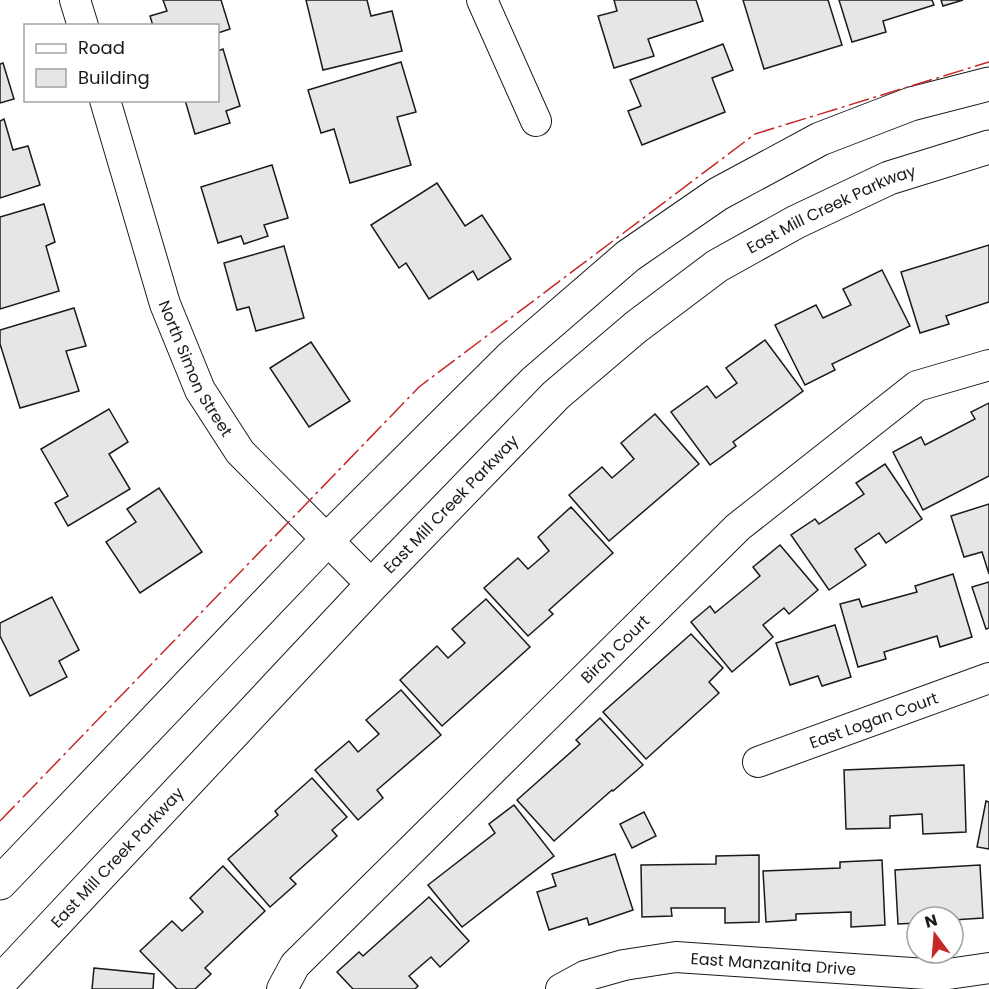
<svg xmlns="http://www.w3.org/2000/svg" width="989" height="989" font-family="Poppins,sans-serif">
<rect width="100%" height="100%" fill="#fff"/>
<g fill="#e6e6e6" stroke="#1a1a1a" stroke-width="1.5">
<polygon points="163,0 221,0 230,29 218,33 218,26 153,26 150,16 167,11"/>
<polygon points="306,0 367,0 371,16 392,11 402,51 323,70"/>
<polygon points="614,0 696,0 703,21 648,39 654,56 614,68 598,16 617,11"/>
<polygon points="743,0 828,0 842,45 764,69"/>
<polygon points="839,0 932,0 934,5 883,21 886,32 852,42"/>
<polygon points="941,0 963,0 943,6"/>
<polygon points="723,44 733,70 712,78 725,112 642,145 628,111 641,106 630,80"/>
<polygon points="223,49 240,106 226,111 230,123 195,134 185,100 218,100 218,51"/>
<polygon points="401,62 416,112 397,117 411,165 350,183 334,129 321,133 308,90"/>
<polygon points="3,63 14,99 0,103 0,64"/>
<polygon points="4,119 13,150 28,146 40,185 0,198 0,121"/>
<polygon points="272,165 288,218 264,225 268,236 244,244 241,236 218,243 201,187"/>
<polygon points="437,183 465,226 482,215 511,259 478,280 473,271 429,299 406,263 399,268 371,225"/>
<polygon points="44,204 55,242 46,246 59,291 0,309 0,217"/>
<polygon points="989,245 989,302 946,316 949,324 920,333 901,272"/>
<polygon points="284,246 304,318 256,331 249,307 237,310 224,263"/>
<polygon points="882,270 910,326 832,364 835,370 805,385 775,325 816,305 823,318 851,305 843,289"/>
<polygon points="74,308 86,346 66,351 79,391 20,408 0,344 0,330"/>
<polygon points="765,340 803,391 733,442 736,446 710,465 671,412 707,386 716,398 737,383 726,368"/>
<polygon points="311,342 350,401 309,427 270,368"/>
<polygon points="989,403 989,476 923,510 893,452 921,437 925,445 975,419 971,412"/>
<polygon points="109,409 128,442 109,454 130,489 68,526 55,503 68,496 41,449"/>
<polygon points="655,414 699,464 609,541 569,495 602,467 612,478 634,459 621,443"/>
<polygon points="885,464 922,519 886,543 879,533 855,549 866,565 829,590 791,535 815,519 819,524 864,494 856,483"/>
<polygon points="159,488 202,552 140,593 106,542 136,522 127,509"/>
<polygon points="989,504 989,574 982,552 964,557 951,516"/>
<polygon points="571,507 613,553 549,610 553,614 528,636 484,588 518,558 528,569 549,551 538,537"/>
<polygon points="780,545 818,590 789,614 784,608 763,625 773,637 732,672 691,622 710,606 715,613 760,576 753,567"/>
<polygon points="953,574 972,637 940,647 937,636 884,652 886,659 858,667 840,604 859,599 862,607 917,592 915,586"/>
<polygon points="989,582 989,628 986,629 972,587"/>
<polygon points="52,597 79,650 59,661 67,677 30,696 0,636 0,623"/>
<polygon points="486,599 530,647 442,726 400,680 437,646 448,658 465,643 452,629"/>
<polygon points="835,625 851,677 822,686 818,676 790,685 776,643"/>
<polygon points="691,634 723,668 709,682 719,693 646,759 603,712"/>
<polygon points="401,690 441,735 377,790 383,798 358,820 315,770 349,741 358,752 379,734 366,720"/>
<polygon points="600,718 643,765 613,791 612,790 554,841 517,800 580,744 576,740"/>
<polygon points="964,765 966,832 923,834 922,814 890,816 890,828 846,829 844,770"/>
<polygon points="312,778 347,817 332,830 337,836 290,878 296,884 270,907 228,859 278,815 275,811"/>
<polygon points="986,801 989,802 989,849 977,847"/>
<polygon points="514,805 554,856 462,927 428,885 495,833 489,824"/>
<polygon points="644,812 656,836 632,848 620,824"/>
<polygon points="615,854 633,910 589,925 587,918 549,930 537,892 556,886 552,874"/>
<polygon points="759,855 759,922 725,923 725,908 671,908 672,916 642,917 641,865 716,864 716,856"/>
<polygon points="882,860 885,925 851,927 851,912 796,914 796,920 766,922 763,871 840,868 840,862"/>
<polygon points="980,865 983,918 953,920 953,917 917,917 917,923 898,924 895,870"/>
<polygon points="223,866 265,911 205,968 211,974 195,989 177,989 140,951 172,921 182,931 203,912 190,898"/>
<polygon points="429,897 469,941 440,967 431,957 409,976 418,986 415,989 353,989 337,972 359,952 363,956"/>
<polygon points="94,968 154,974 153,989 92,989"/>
</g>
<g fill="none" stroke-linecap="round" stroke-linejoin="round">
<g stroke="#1a1a1a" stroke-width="32">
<g id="minor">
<polyline points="75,0 83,26"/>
<polyline points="482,0 536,121"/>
<path id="s1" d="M105,100L165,304L200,390L240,452L372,585"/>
<path id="s2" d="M758,762L989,678"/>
<path id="s3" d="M282,989L295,965L738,527L917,386L989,365"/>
<path id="s4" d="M561,989L585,976L624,965L676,957L941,975L989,968"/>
</g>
</g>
<g stroke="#1a1a1a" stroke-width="35">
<g id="tertiary">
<polyline points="0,883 327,540 511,357 628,256 718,194 820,139 911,104 989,84"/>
<path id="s5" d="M0,982L372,585L556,395L636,327L717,266L796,222L889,178L989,147"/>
</g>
</g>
<use href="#minor" stroke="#fff" stroke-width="30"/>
<use href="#tertiary" stroke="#fff" stroke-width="33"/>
<polyline stroke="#c62828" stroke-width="1.5" stroke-dasharray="21 4.5 3 4.5" stroke-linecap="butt" points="0,821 419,387 755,134 989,62"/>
</g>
<g text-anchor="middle" stroke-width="4.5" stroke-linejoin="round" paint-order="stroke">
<g font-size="16" fill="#1a1a1a" stroke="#fff">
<text dy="6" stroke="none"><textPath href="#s5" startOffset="1143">East Mill Creek Parkway</textPath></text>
<text dy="6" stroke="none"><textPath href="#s1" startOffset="284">North Simon Street</textPath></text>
<text dy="6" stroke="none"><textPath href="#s5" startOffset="657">East Mill Creek Parkway</textPath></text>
<text dy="6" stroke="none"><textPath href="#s3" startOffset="477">Birch Court</textPath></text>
<text dy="6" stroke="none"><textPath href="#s2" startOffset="123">East Logan Court</textPath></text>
<text dy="6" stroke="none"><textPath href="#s5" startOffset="171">East Mill Creek Parkway</textPath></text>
<text dy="6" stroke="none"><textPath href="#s4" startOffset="218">East Manzanita Drive</textPath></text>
</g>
</g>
<rect x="24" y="24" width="195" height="78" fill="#ffffff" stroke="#a3a3a3" stroke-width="1.5"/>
<rect x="36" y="44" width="30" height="9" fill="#ffffff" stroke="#a3a3a3" stroke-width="1.5"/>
<text x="78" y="54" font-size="18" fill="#1a1a1a">Road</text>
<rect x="36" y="69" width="30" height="18" fill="#e6e6e6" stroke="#a3a3a3" stroke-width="1.5"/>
<text x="78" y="84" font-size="18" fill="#1a1a1a">Building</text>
<g transform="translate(935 935) rotate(344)"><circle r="28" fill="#ffffff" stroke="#a3a3a3" stroke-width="1.5"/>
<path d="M0-4.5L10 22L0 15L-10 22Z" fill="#c62828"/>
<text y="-9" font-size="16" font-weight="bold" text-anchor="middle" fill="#1a1a1a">N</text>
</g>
</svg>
